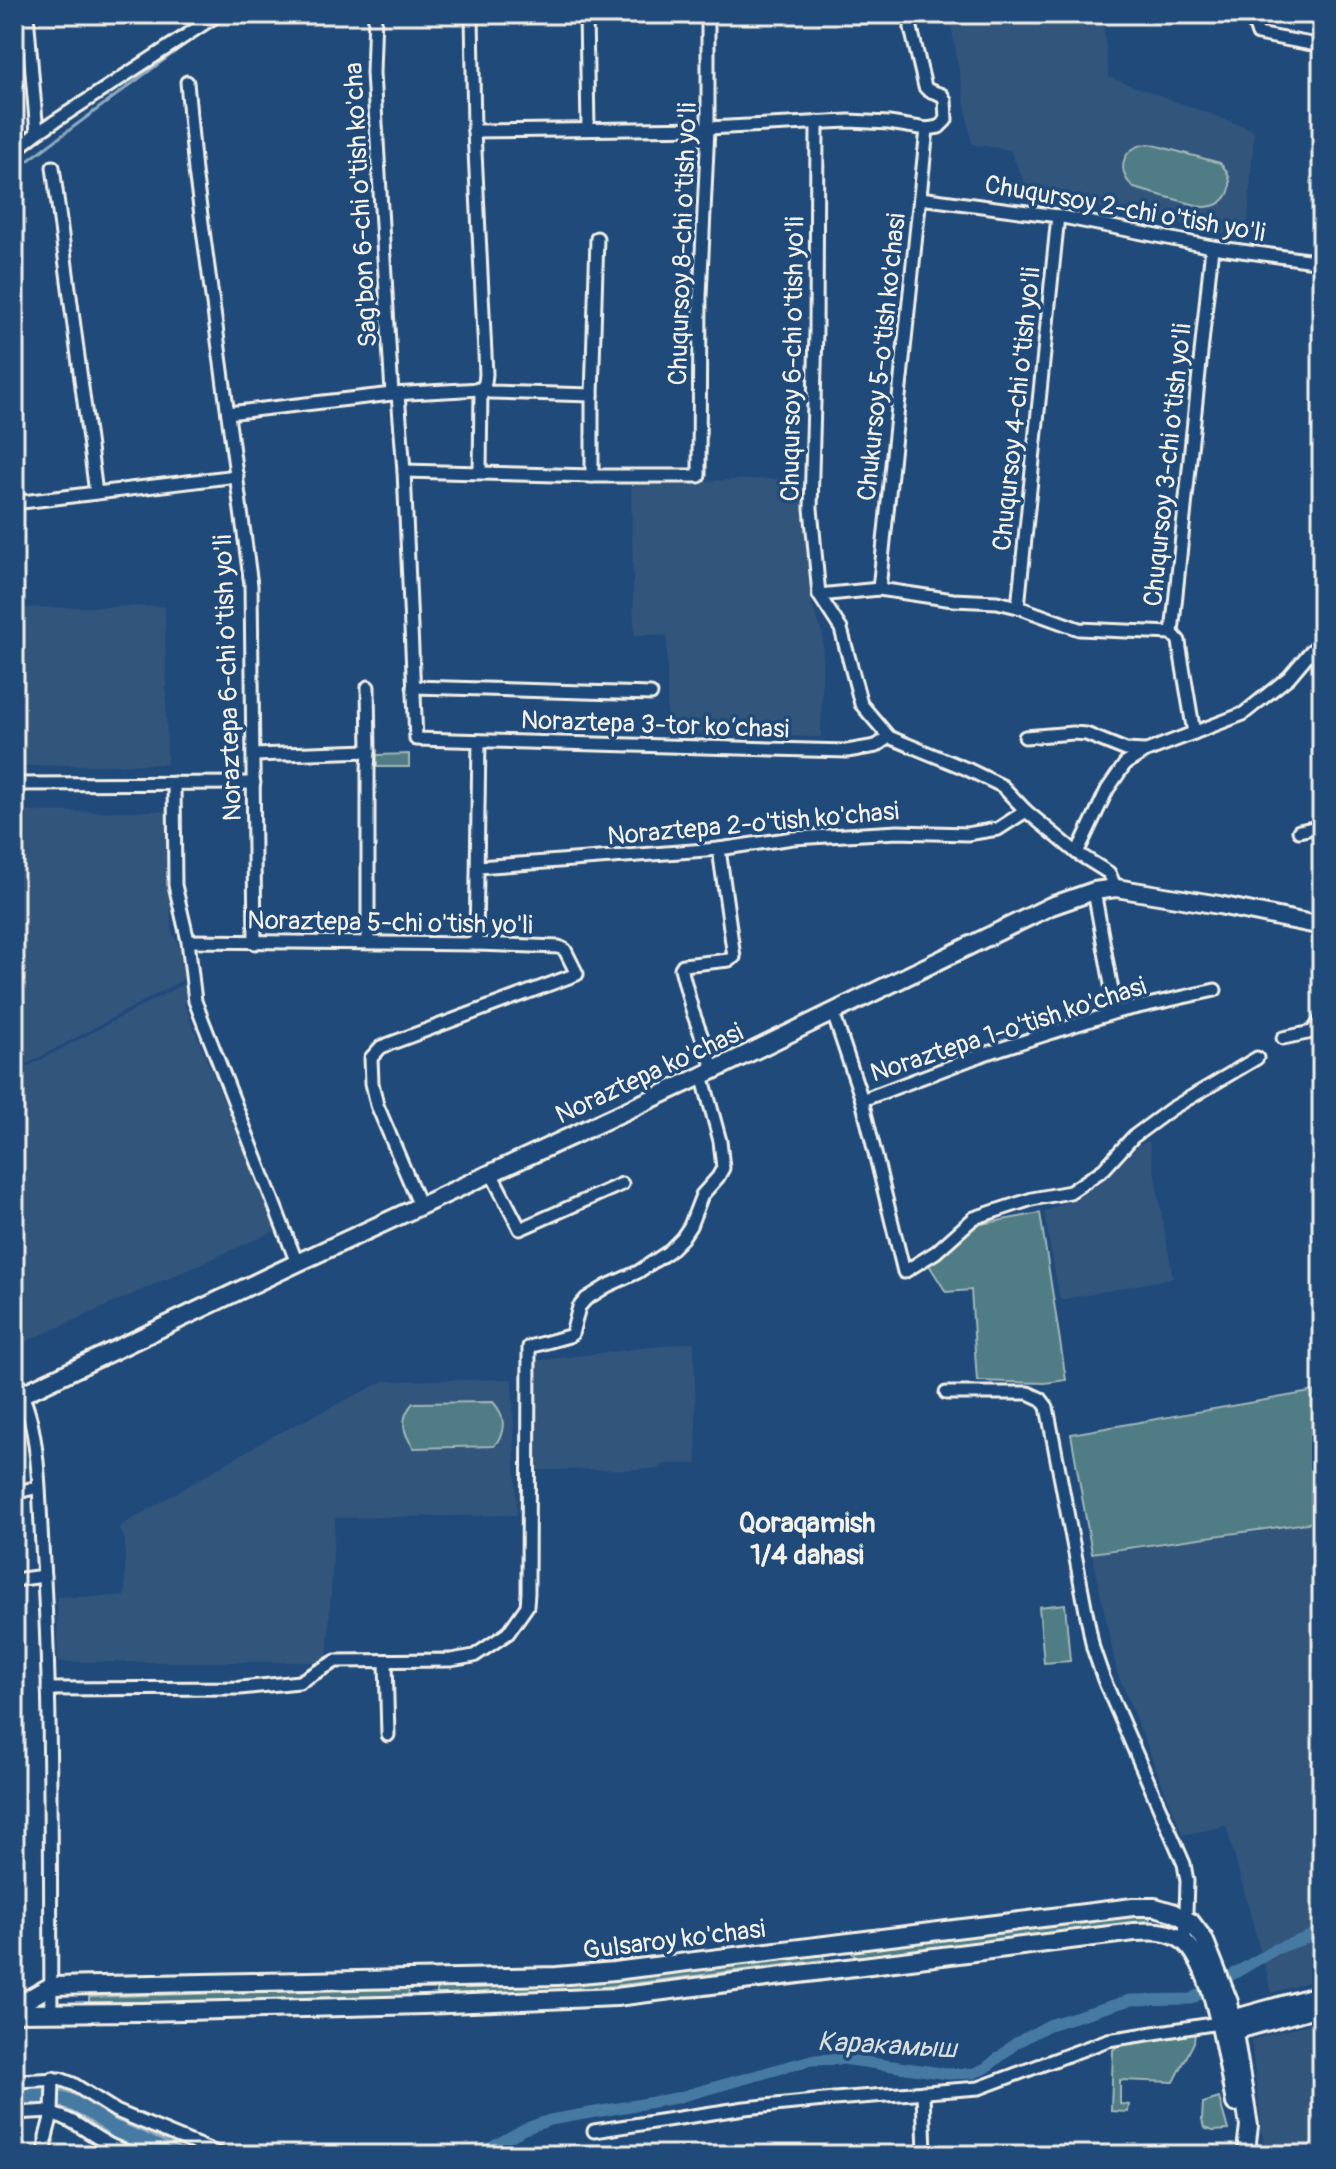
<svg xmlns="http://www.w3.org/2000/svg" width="1336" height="2169" font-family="Pangolin,sans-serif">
<rect width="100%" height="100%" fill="#1f4a7a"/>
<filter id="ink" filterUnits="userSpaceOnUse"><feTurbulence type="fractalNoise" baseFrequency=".0125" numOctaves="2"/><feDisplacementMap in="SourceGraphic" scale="16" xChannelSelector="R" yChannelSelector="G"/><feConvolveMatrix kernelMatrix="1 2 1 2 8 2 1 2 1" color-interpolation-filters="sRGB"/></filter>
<g filter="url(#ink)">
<g fill="#33557c">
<polygon points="949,14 1102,14 1109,77 1254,130 1247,238 1029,193 1010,150 972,144"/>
<polygon points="802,478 812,604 823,635 821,737 667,733 667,635 634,635 631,483"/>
<polygon points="165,606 167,764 14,766 14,608"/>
<polygon points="168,811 171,929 185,959 188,977 14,1071 14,812"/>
<polygon points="187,982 185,1007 277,1230 14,1347 14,1074"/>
<polygon points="1149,1141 1173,1278 1060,1300 1044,1212 1079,1196 1110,1175 1139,1145"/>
<polygon points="694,1342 697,1464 665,1464 659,1469 536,1470 533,1361"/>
<polygon points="512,1379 517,1515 335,1518 327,1662 58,1662 57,1597 125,1596 125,1539 119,1527 267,1439 384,1381"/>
<polygon points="1322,1521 1322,1978 1272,1993 1226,1826 1183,1835 1117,1672 1092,1553"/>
<polygon points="1322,2020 1322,2155 1265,2155 1251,2040"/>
</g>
<g fill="#507c85" stroke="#a2b6b6" stroke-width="2">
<path d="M1150,144L1220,163C1239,182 1230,207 1203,207L1134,188C1114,170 1123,145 1150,144Z"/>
<polygon points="409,754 409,767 377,767 377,755"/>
<polygon points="1040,1213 1066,1380 1045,1383 977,1381 971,1290 946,1292 929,1265 976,1225"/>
<polygon points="1322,1390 1322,1521 1092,1553 1071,1434"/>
<path d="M493,1402C506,1416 506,1432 494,1446L414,1448C402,1432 400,1418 413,1403Z"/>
<polygon points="1065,1604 1070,1661 1044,1663 1039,1607"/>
<polygon points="1149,1913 1150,1921 856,1957 852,1953 855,1949"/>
<polygon points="823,1952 824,1960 564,1992 440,1996 437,1994 437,1989 440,1987 565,1983"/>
<polygon points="406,1988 409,1992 406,1997 93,2004 89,2002 89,1997"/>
<polygon points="1195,2033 1194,2042 1174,2082 1120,2080 1120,2104 1129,2105 1128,2112 1111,2111 1113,2050 1119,2045"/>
<polygon points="1219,2098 1228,2130 1213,2131 1204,2128 1202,2120 1203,2103"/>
</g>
<polygon fill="#467aa3" stroke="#8caabf" stroke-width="2" points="46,2086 68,2092 88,2100 113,2119 195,2155 149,2155 122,2144 86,2119 64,2108 33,2104 14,2104 14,2088"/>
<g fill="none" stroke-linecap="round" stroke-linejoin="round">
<polyline stroke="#8caabf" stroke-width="3" points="14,171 207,28"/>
<polyline stroke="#467aa3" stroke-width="11" points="478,2155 524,2129 550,2120 676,2098 811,2060 843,2059 948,2074 974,2073 986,2068 1016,2043 1049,2025 1130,2000 1191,1999 1276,1949 1322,1932"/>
<g stroke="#f4f1e8" stroke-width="17">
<g id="street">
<polyline points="27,14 37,133"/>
<polyline points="375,14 373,73 392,394"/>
<polyline points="472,14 474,131 486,374 485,383 481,389 480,472"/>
<polyline points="586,14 588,129"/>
<polyline points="1251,14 1258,34 1322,46"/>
<polyline points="187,82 195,171 251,585 255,943"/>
<polyline points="817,122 816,332 811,508 819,595 841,629 861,704 889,737 967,769 1002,786 1026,811 1077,853 1109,873 1116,888"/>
<polyline points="474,131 708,128 849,121 889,123 927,129 939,127 946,120 945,100 942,95 928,90 925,87 911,28 911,23 916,14"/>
<polyline points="14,151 37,133 219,14"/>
<polyline points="53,167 96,493"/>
<polyline points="920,198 1058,216 1212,247 1322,262"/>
<polyline points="398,394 404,471 416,739 847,751 876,746 889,737"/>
<polyline points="228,413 392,394 481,389 490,392 592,395"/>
<polyline points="404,471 592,476 699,476 700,296 708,128 708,14"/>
<polyline points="592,476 592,395 597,238"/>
<polyline points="14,503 237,476"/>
<polyline points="879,589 927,129"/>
<polyline points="819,595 879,589 953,600 997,602 1018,607 1079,629 1172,633"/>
<polyline points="1018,607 1058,216"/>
<polyline points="368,687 369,751 368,770 368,942"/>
<polyline points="413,687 651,694"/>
<polyline points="1194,733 1180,649 1179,641 1172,633 1212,247"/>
<polyline points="1025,737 1073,733 1086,734 1126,750 1144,751"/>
<polyline points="254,755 369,751"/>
<polyline points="174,783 175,885 188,941 195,1001 297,1263"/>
<polyline points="14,784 254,783"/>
<polyline points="1299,831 1322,826"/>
<polyline points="1077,853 1107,790 1125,764 1144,752 1243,714 1289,677 1311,651 1322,642"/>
<polyline points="478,867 719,849 793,838 898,832 967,834 998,829 1026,811"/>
<polyline points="1094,891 1116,1012"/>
<polyline points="188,941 476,944 559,947 565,950 577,974 381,1047 371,1058 372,1083 377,1105 420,1206"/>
<polyline points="476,944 479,741"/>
<polyline points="833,1013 862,1100 904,1272 936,1252 974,1218 1032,1199 1070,1192 1104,1169 1133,1137 1171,1109 1257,1058"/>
<polyline points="1283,1038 1312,1032 1322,1019"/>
<polyline points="714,1070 692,1010 681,968 683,965 729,960 734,957 719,849"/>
<polyline points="862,1100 984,1054 1116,1012 1215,990"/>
<polyline points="491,1173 520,1229 622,1184"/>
<polyline points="946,1393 1028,1393 1041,1399 1047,1407 1093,1648 1104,1680 1184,1864 1187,1881 1185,1942"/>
<path d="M22,1395C40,1433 39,1501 42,1545C52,1700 50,1856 51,2012"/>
<polyline points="14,1493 38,1487"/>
<polyline points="14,1580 44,1576"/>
<polyline points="386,1662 388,1735"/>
<polyline points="48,1689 240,1688 299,1682 336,1661 451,1660 474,1656 508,1633 527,1606 528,1593 529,1347 569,1336 572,1334 579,1307 586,1299 607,1286 638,1272 668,1252 682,1238 690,1226 702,1195 718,1177 723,1168 720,1141 702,1075"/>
<polyline points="14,2081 60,2079 73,2084 116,2111 222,2155"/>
<polyline points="923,2092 925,2155"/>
<polyline points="14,2113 52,2111"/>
<path d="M52,2114C74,2119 86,2132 105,2142C114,2148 126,2151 136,2155"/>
<polyline points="594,2131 745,2108 834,2099 979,2088 1108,2040 1219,2023"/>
<polyline points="46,2155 46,2137 52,2114 53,2078"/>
</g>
</g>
<g stroke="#f4f1e8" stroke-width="22">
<g id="secondary">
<polyline points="14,1398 297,1263 714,1070 1051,906 1094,891 1116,888 1219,905 1322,926"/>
<polyline points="14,2007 51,1986 557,1976 614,1971 1133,1907 1155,1907 1172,1912 1191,1922 1204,1939 1229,2002 1249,2126 1247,2142 1249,2155"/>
<path d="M14,2013L142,2012L424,2005L616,1997L1134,1932C1151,1931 1167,1930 1182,1940C1214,1962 1227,2064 1235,2103"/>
<polyline points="1225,2021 1322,1994"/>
<polyline points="1224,2026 1234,2031 1322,2006"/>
</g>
</g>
<use href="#street" stroke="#1f4a7a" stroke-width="11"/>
<use href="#secondary" stroke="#1f4a7a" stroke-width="16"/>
</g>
</g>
<g text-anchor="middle" stroke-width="7" stroke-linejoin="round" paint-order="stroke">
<g font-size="26" fill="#f4f1e8" stroke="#1f4a7a">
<text transform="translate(360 205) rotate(-93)" y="9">Sag'bon 6-chi o'tish ko'cha</text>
<text transform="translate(1125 208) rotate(10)" y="9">Chuqursoy 2-chi o'tish yo'li</text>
<text transform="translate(682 244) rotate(-88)" y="9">Chuqursoy 8-chi o'tish yo'li</text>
<text transform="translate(881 357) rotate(-84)" y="9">Chukursoy 5-o'tish ko'chasi</text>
<text transform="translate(792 359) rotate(-89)" y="9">Chuqursoy 6-chi o'tish yo'li</text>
<text transform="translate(1016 409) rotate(-84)" y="9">Chuqursoy 4-chi o'tish yo'li</text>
<text transform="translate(1167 465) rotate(-84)" y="9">Chuqursoy 3-chi o'tish yo'li</text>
<text transform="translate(227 678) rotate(-92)" y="9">Noraztepa 6-chi o'tish yo'li</text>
<text transform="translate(655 724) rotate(2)" y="9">Noraztepa 3-tor ko‘chasi</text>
<text transform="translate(753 823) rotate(-5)" y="9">Noraztepa 2-o'tish ko'chasi</text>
<text transform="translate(390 922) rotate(1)" y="9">Noraztepa 5-chi o'tish yo'li</text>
<text transform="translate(1008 1029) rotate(-18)" y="9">Noraztepa 1-o'tish ko'chasi</text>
<text transform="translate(649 1073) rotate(-25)" y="9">Noraztepa ko'chasi</text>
<text transform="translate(674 1939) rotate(-7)" y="9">Gulsaroy ko'chasi</text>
</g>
<g font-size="28" font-weight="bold" fill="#f4f1e8" stroke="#1f4a7a">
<text x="807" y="1532">Qoraqamish<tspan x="807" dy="32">1/4 dahasi</tspan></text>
</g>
<g font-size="28" font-style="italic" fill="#dadfde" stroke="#1f4a7a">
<text transform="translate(887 2044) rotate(3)" y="10">Каракамыш</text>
</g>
</g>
<rect width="1336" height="2169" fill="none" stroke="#1f4a7a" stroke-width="48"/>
<rect x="24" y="24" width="1288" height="2121" fill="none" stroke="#f4f1e8" stroke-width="3" filter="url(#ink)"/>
</svg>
